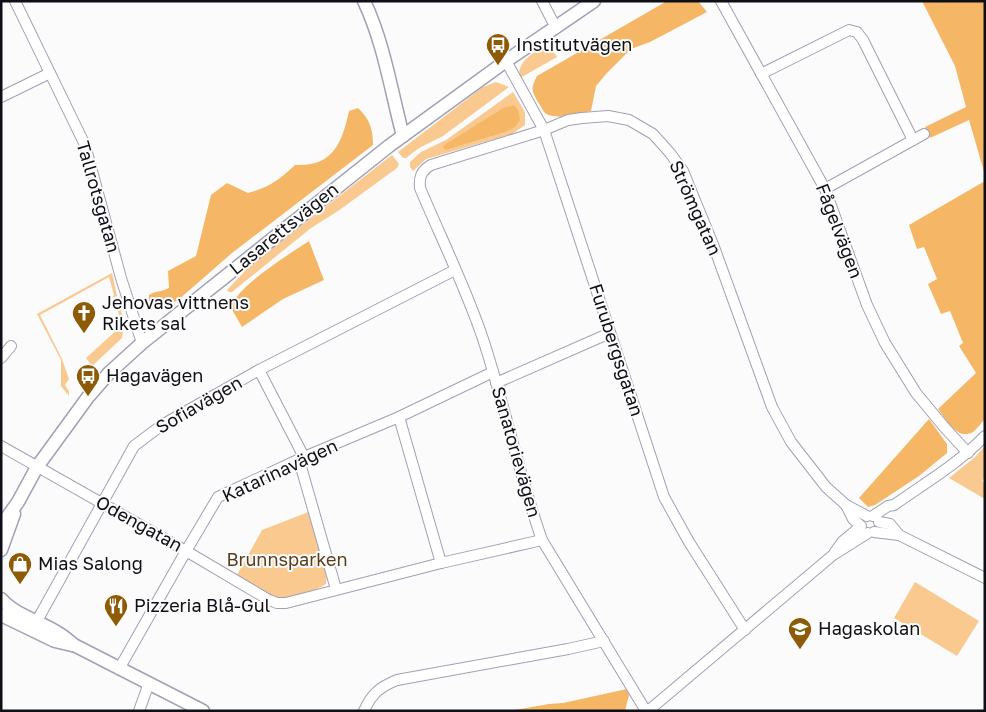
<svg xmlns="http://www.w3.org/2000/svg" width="986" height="712" font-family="'Golos Text',sans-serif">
<rect width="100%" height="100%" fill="#fbfbfb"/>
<g fill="#f9c98f">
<path d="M546,45L556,55L557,57L520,78C516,61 534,53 546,45Z"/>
<polygon points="496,82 509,87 443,136 419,148 406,158 403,158 398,152 483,87"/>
<polygon points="513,92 525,112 525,125 512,134 426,159 413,171 410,167 410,162 421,152 446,140"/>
<polygon points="392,155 399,164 397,168 338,211 311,228 232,292 229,292 227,290 251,265"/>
<polygon points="112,273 117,296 112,298 114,295 109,277 40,315 62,359 69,379 65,385 69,391 69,396 61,386 61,360 37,314"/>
<polygon points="120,305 124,325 122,338 92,366 86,358 118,329 117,325 120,319 117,307"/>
<polygon points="985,446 985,477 982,481 985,483 985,499 949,478 975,457"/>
<path d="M311,511L327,573L326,584C313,592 286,601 271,597L237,575L262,530Z"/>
<polygon points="915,582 979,621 957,656 894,618"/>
</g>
<g fill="#f5b766">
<path d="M667,1H698L707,12L650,42L631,49L606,74L596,86L591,111C579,113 555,122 544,112C542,109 540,105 538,102C531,90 531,88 537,76Z"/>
<polygon points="922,1 985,1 985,175 969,120 930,138 925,127 966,107 955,66"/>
<polygon points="514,105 518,110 520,120 515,127 505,132 445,150 443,146 503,108"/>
<path d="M358,108C370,119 373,130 373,145L232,253L177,301L155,307L149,304V295C155,291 161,292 169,288L168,271L196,256L211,195L227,183L248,193C270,187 279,180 295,165C333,167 342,143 349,111Z"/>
<path d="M985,181V419C981,423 977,429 973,432C957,441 946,419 938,409L976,373L959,346L963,343L950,311L941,314L928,284L937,279L924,247L917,249L909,225Z"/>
<path d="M309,241L324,280L283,299L242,327L231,308C236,286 290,254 309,241Z"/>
<polygon points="929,419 947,444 947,453 919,476 875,505 868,507 859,498"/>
<polygon points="627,689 629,695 625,711 509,711 549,704 563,703"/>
</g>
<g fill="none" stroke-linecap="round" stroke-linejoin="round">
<g stroke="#a0a0b6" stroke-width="12">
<g id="minor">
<polyline points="15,1 85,145 121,278 142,343"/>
<polyline points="542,1 556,28"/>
<polyline points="721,1 825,189 867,305 885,343 916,393 945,428 968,453"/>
<polyline points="506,61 544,130 664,497 689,542 745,630"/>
<polyline points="761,74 849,30 857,32 863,40 913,140"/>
<polyline points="1,97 50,73"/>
<polyline points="825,189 924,134"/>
<polyline points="1,358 11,346"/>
<polyline points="259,370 304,457"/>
<polyline points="496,383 610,333"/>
<polyline points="399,417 441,563"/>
<polyline points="1,446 186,551 269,600 277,603 286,603 441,563 542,540"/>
<polyline points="299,460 336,589"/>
<path d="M873,516L888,506L894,505C925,483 958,464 985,436"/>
<polyline points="879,522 890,524 899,535 985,578"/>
<polyline points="874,532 899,535"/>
<polyline points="835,552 843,541 861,526 853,519 846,505"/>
<polyline points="33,628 134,446 162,425 259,370 455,270"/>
<polyline points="119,669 186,551 218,497 304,457 399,417 493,372"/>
<polyline points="139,711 149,683"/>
<path d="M364,711C372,693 380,687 397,680L568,649L604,641"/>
<path d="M646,711L542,540C519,475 505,406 483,339C466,288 441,238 420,188C419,177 421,171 431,165L544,130L568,120L582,118L608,116L629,120L653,134L670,153L683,171L714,247L772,407L791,442L826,487L846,505L867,516"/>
<polyline points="648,711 833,555 868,533"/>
</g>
</g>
<g stroke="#a0a0b6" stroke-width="15">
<g id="tertiary">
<path d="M364,1C384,43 391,91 403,136"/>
<polyline points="1,526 18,502 37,467 88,397 109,373 142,343 389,146 506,61 594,1"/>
<polyline points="1,550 14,514"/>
<path d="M1,599C16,616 40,621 58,633C64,636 69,641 74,645L203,711"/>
<polyline points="1,615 55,641 72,645"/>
</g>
</g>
<use href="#minor" stroke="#fff" stroke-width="10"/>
<use href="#tertiary" stroke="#fff" stroke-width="12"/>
</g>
<defs>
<g id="bus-pin" transform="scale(1.25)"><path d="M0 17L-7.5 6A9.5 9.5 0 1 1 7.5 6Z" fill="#8d5b05" stroke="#fbfbfb"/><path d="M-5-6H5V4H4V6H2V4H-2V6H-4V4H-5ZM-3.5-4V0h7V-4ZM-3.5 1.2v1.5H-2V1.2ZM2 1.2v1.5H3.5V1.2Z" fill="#fff"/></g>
<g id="church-pin" transform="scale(1.25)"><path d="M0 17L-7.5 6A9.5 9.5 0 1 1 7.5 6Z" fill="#8d5b05" stroke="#fbfbfb"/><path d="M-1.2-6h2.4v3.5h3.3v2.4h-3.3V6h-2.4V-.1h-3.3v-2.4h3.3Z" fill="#fff"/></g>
<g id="shop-pin" transform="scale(1.25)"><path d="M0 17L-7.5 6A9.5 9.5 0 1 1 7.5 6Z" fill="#8d5b05" stroke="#fbfbfb"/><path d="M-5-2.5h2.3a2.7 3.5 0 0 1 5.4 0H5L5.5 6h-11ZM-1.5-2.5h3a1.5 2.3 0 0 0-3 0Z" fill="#fff"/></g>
<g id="restaurant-pin" transform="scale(1.25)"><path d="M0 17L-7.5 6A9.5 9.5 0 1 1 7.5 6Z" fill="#8d5b05" stroke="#fbfbfb"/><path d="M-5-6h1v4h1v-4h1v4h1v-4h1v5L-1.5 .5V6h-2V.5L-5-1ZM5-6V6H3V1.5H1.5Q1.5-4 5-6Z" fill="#fff"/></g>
<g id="school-pin" transform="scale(1.25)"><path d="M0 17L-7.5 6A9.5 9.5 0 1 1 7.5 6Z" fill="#8d5b05" stroke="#fbfbfb"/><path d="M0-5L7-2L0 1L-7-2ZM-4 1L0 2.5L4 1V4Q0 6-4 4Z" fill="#fff"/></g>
</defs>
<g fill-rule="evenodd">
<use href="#bus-pin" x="498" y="45"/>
<use href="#church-pin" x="84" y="313"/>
<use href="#bus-pin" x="88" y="376"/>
<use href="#shop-pin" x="20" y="564"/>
<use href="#restaurant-pin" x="116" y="606"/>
<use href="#school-pin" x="800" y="629"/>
</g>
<g text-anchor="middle" stroke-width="4" stroke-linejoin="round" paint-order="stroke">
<g font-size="18" fill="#0f0f17" stroke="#fbfbfb" text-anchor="start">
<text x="516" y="51">Institutvägen</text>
<text x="102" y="309">Jehovas vittnens<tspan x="102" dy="21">Rikets sal</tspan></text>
<text x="106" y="382">Hagavägen</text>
<text x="38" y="570">Mias Salong</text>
<text x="134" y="612">Pizzeria Blå-Gul</text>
<text x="818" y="635">Hagaskolan</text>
</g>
<g font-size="18" fill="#0f0f17" stroke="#fbfbfb">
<text transform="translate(98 197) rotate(74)" y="6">Tallrotsgatan</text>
<text transform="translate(695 208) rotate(66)" y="6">Strömgatan</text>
<text transform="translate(284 229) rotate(-39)" y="6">Lasarettsvägen</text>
<text transform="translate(839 231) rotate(69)" y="6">Fågelvägen</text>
<text transform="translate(616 350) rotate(72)" y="6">Furubergsgatan</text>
<text transform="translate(199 405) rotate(-30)" y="6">Sofiavägen</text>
<text transform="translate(516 452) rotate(74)" y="6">Sanatorievägen</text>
<text transform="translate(280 471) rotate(-25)" y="6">Katarinavägen</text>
<text transform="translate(139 524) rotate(29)" y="6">Odengatan</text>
</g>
<g font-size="18" fill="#583e1c" stroke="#fbfbfb">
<text x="287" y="566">Brunnsparken</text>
</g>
</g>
<rect width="986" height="712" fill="none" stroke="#0f0f17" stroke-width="5"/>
</svg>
